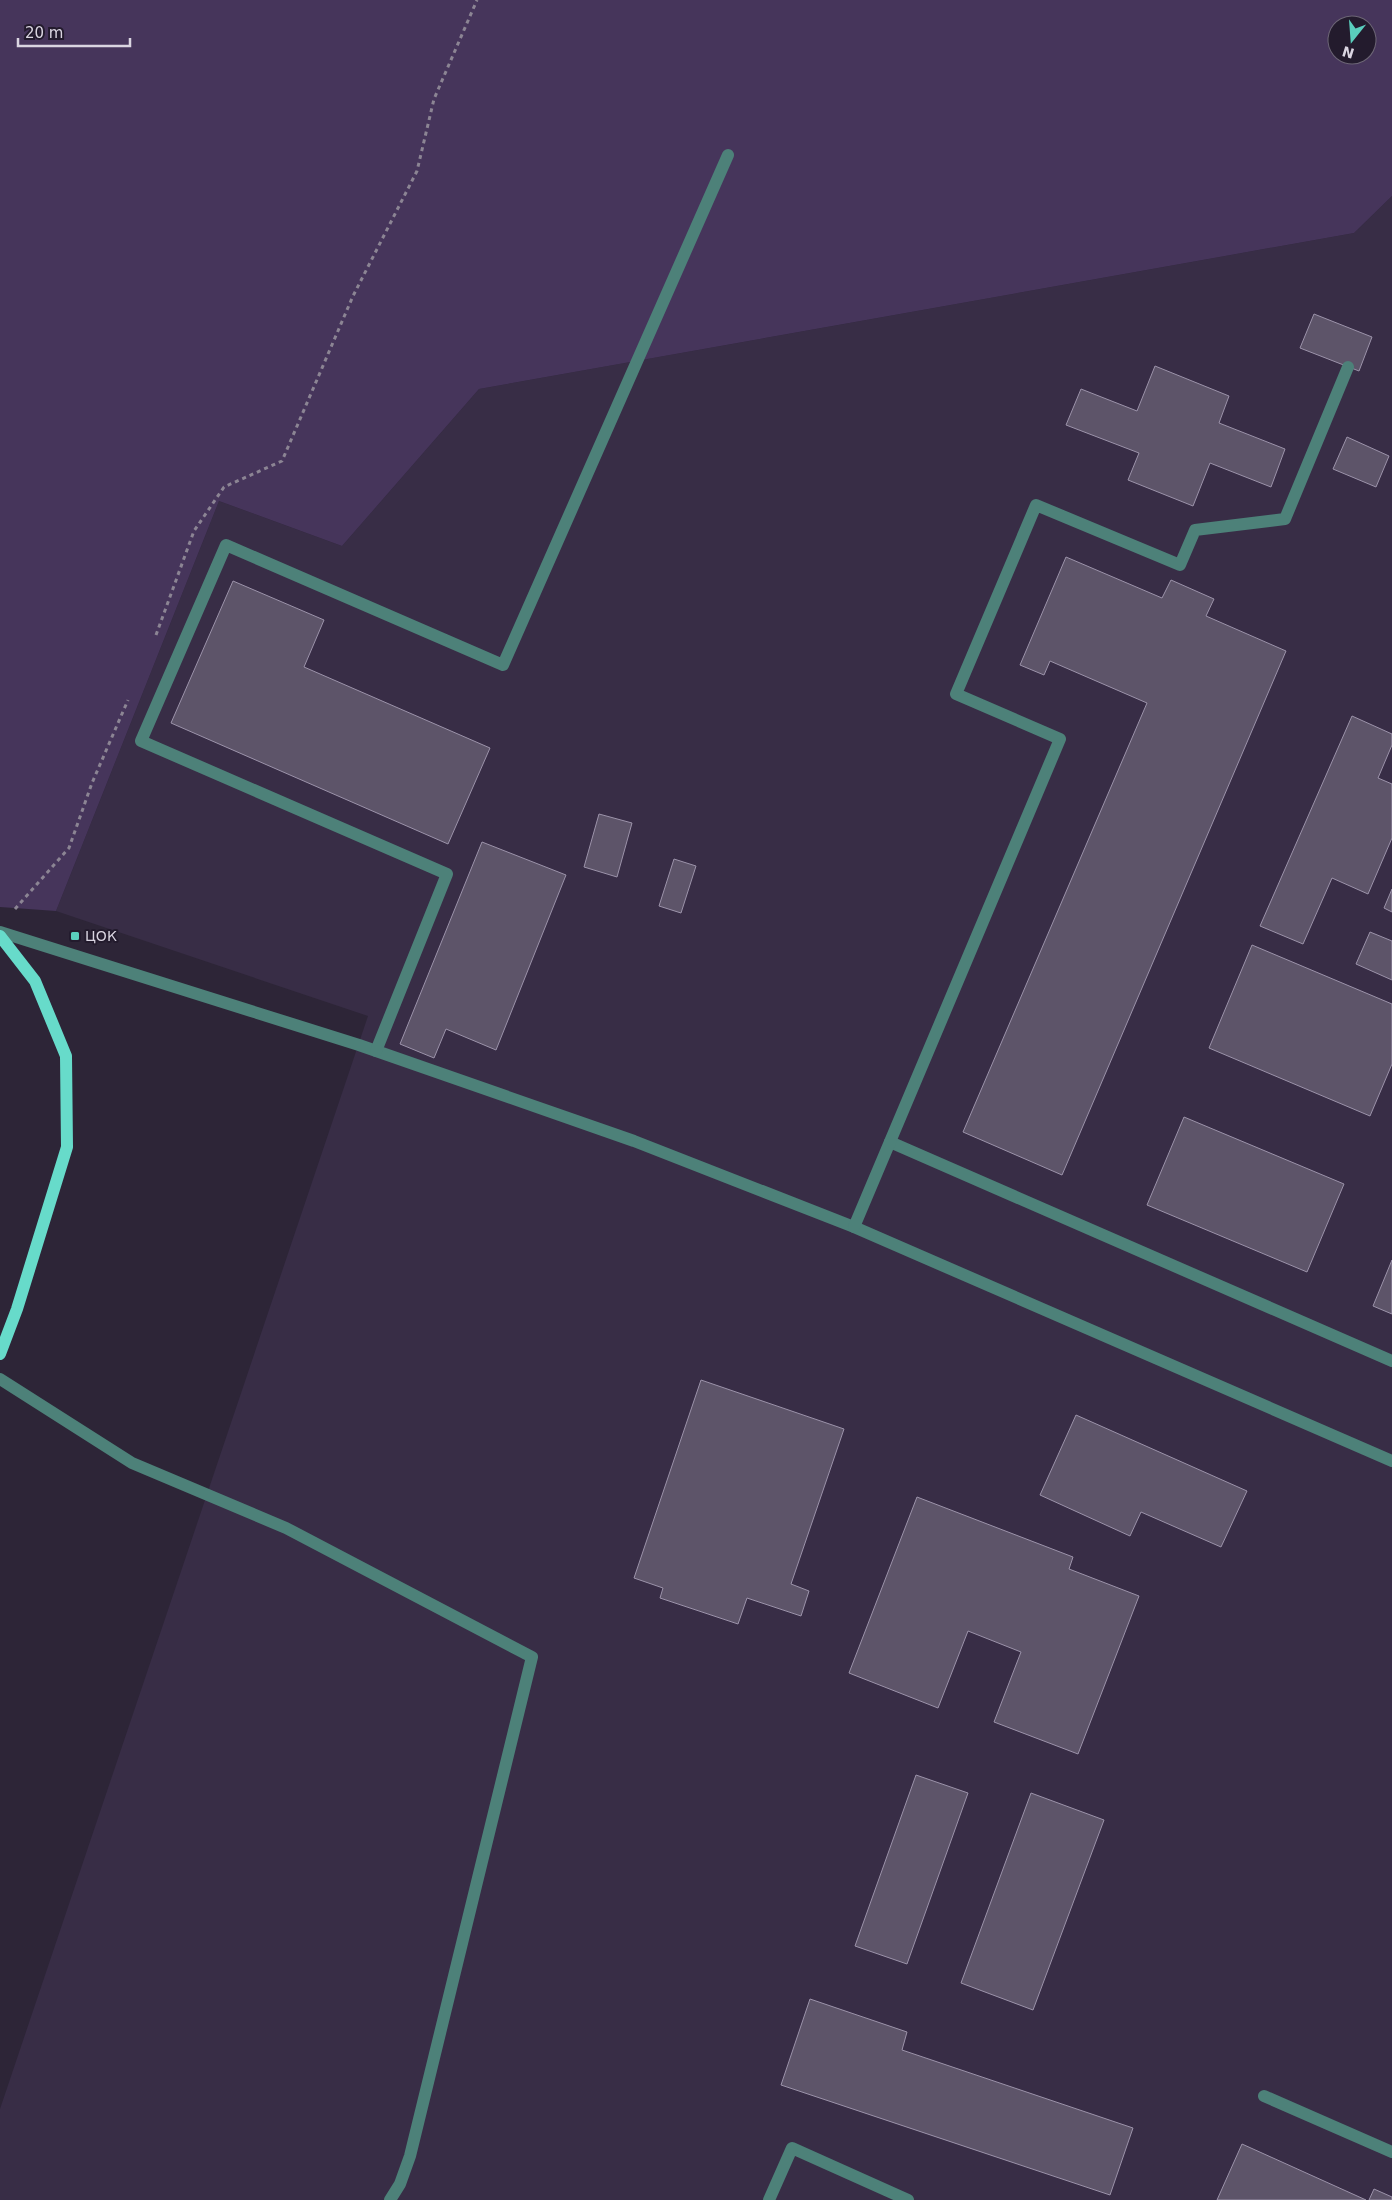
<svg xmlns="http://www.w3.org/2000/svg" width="1392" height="2200" font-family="'DejaVu Sans',sans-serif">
<rect width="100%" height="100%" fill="#2d2537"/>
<polygon fill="#382d46" points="1392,196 1392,2200 0,2200 0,2109 368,1016 56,911 219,501 342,546 479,389 1354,233"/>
<path fill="#46355b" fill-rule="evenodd" d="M0,0H1392V196L1354,233L479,389L342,546L219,501L56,911L0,907ZM1337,25H1367V55H1337Z"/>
<g fill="#5d5469" stroke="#9c93aa">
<polygon points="1314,314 1372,337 1359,371 1300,348"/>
<polygon points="1155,366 1229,396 1219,423 1285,449 1271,487 1210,463 1193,506 1128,480 1139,453 1066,425 1081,389 1137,411"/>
<polygon points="1347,437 1389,456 1376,487 1333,469"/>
<polygon points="1066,557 1162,598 1171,580 1214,599 1206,616 1286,651 1062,1175 963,1132 1147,703 1050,661 1044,675 1020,665"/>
<polygon points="233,581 324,620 304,667 490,748 448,844 171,723"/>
<polygon points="1352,716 1392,734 1392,745 1378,778 1392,784 1392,838 1368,894 1332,878 1303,944 1260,926"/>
<polygon points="599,814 632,823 617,877 584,867"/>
<polygon points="482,842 566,875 496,1050 446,1029 434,1058 400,1044"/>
<polygon points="674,859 696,866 681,913 659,906"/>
<polygon points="1392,889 1392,912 1384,908"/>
<polygon points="1370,932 1392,941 1392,980 1356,964"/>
<polygon points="1252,945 1392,1004 1392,1064 1370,1116 1209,1048"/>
<polygon points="1184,1117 1344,1184 1307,1272 1147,1205"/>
<polygon points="1392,1260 1392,1314 1373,1306"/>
<polygon points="701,1380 844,1429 791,1584 809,1591 801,1616 747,1598 738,1624 660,1598 663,1588 634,1578"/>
<polygon points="1076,1415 1247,1491 1221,1547 1141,1512 1130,1536 1040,1495"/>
<polygon points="917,1497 1073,1557 1069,1569 1139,1596 1078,1754 994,1722 1021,1652 968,1631 938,1708 849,1673"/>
<polygon points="916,1775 968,1793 907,1964 855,1946"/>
<polygon points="1031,1793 1104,1820 1033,2010 961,1983"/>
<polygon points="810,1999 907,2032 902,2050 1133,2128 1110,2195 781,2085"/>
<polygon points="1242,2144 1366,2200 1217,2200"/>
<polygon points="1374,2189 1392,2197 1392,2200 1369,2200"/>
</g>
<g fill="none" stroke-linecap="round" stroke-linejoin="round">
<g stroke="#8c8594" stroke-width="3" stroke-dasharray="4 4" stroke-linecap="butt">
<polyline points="156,635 194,531 224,487 282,461 353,296 417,171 434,99 477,0"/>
<polyline points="15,909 69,848 92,783 128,700"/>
</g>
<g stroke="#4d8179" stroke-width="12">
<polyline points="0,932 359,1045 634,1141 854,1227 1392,1461"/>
<polyline points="376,1051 447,874 141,741 226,545 503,665 728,155"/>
<polyline points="890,1142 1392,1361"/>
<polyline points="854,1227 1060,739 956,694 1036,505 1180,565 1195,530 1285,519 1348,367"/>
<polyline points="0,1379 132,1463 286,1528 532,1657 410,2156 400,2184 390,2200"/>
<polyline points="1264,2096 1392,2152"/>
<polyline points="769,2200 792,2148 908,2200"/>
</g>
<polyline stroke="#67dbca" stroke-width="12" points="0,936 35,981 66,1056 67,1147 17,1309 0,1354"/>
</g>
<rect fill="#5acebd" stroke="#231b2d" stroke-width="2" x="70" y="931" width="10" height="10" rx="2.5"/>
<g text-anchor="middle" stroke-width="4" stroke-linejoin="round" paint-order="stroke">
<g font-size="14" fill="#dad5e1" stroke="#231b2d" text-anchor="start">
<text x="85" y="941">ЦОК</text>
</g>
</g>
<g transform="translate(1352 40) rotate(197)"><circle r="24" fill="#231b2d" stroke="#6c6575"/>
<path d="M0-4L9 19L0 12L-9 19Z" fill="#5acebd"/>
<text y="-8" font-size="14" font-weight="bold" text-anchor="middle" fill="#dad5e1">N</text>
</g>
<path d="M18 38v8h112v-8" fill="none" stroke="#dad5e1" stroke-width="2.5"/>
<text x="25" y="38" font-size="15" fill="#dad5e1" stroke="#231b2d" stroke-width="4" paint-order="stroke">20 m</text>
</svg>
